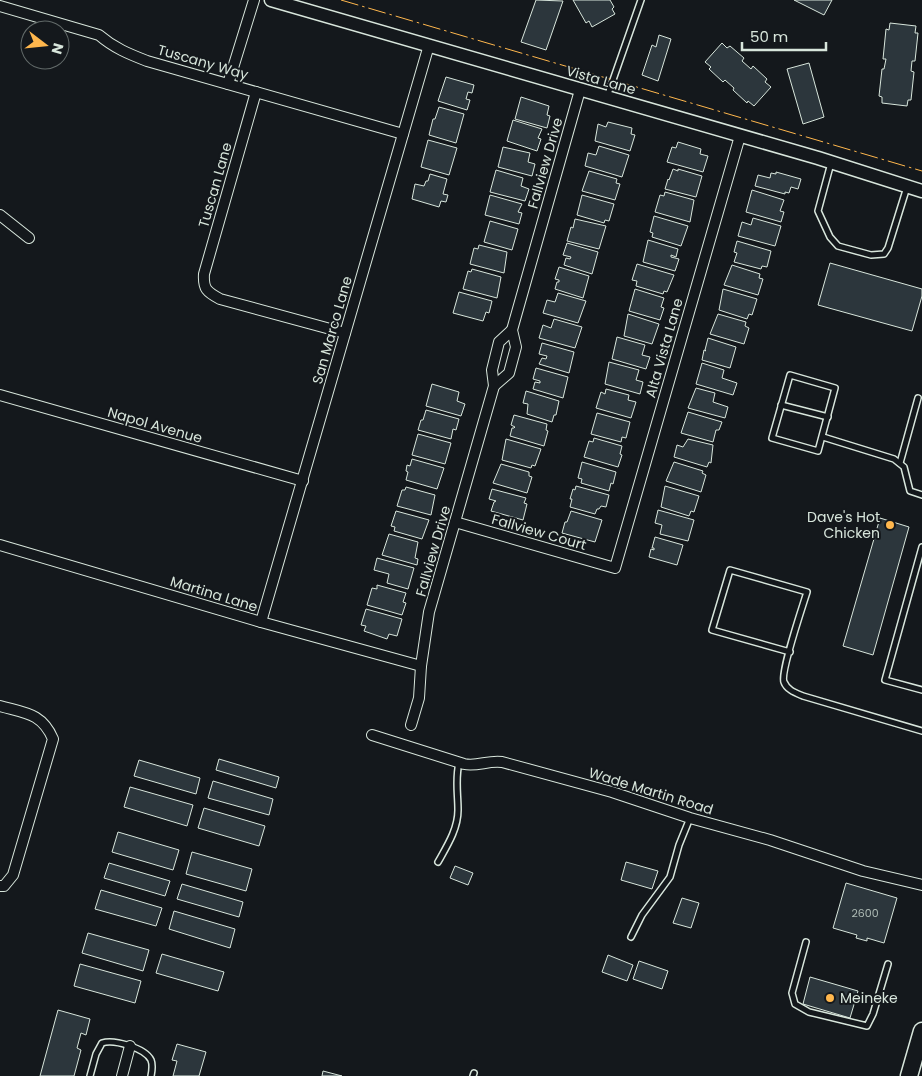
<svg xmlns="http://www.w3.org/2000/svg" width="922" height="1076" font-family="Poppins,sans-serif">
<rect width="100%" height="100%" fill="#14181c"/>
<g fill="#2c363c" stroke="#d8e6dc">
<polygon points="536,0 563,1 546,50 521,42"/>
<polygon points="573,0 610,0 614,7 612,9 615,14 592,27 589,21 586,23"/>
<polygon points="794,0 832,0 824,15"/>
<polygon points="890,23 916,26 915,33 918,33 915,61 912,61 911,71 914,72 911,100 908,100 907,106 882,103 882,97 879,96 882,69 884,69 886,59 883,59 886,29 889,30"/>
<polygon points="659,35 671,39 658,81 642,75 652,45 656,47"/>
<polygon points="722,43 727,48 730,46 744,58 742,61 751,69 753,66 767,79 765,82 771,87 754,106 748,101 747,103 733,90 734,88 725,80 723,82 709,69 711,67 705,62"/>
<polygon points="809,63 824,117 803,124 787,69"/>
<polygon points="446,77 474,85 472,93 468,92 466,99 470,100 467,110 438,101"/>
<polygon points="521,97 549,106 547,115 550,116 547,128 515,119"/>
<polygon points="439,107 464,114 456,143 429,135 433,119 435,119"/>
<polygon points="513,120 542,129 538,138 541,139 537,151 507,141"/>
<polygon points="608,122 632,128 631,134 635,135 630,151 595,141 598,124 606,127"/>
<polygon points="428,140 457,148 449,175 421,167"/>
<polygon points="678,142 701,149 700,154 708,156 703,172 667,162 672,147 676,148"/>
<polygon points="599,146 629,155 622,177 585,166 588,153 596,155"/>
<polygon points="503,147 530,153 528,162 535,164 532,176 498,167"/>
<polygon points="673,169 678,171 678,169 702,176 696,197 665,189 668,179 669,180"/>
<polygon points="496,170 523,178 521,186 529,189 525,201 490,192"/>
<polygon points="589,171 617,179 616,183 620,184 615,200 582,191"/>
<polygon points="776,172 801,179 798,189 791,187 789,193 785,192 785,194 755,186 758,175 770,178 771,173 776,174"/>
<polygon points="430,174 447,179 443,194 448,195 446,202 441,201 439,207 412,199 415,184 424,186 426,181 428,181"/>
<polygon points="752,190 784,200 780,211 784,212 781,222 746,212"/>
<polygon points="665,192 694,200 690,222 655,212 660,195 664,196"/>
<polygon points="490,195 522,204 518,212 522,213 519,224 485,215"/>
<polygon points="582,195 614,204 609,221 605,220 604,223 577,215"/>
<polygon points="654,216 688,226 681,246 652,237 653,233 650,232"/>
<polygon points="753,218 781,226 775,246 738,236 742,222 751,225"/>
<polygon points="575,219 606,226 599,249 567,241 571,227 573,228"/>
<polygon points="490,221 518,229 512,250 484,242"/>
<polygon points="648,240 678,249 676,257 671,255 671,257 679,259 675,271 643,262"/>
<polygon points="737,241 771,251 767,267 762,266 761,269 734,262 737,253 734,252"/>
<polygon points="567,243 598,252 592,274 564,265 566,258 570,259 571,257 563,255"/>
<polygon points="479,245 507,252 504,273 470,264 474,248 478,249"/>
<polygon points="830,263 922,289 922,296 912,331 818,305"/>
<polygon points="637,264 674,275 667,292 664,291 663,294 636,286 637,281 632,280"/>
<polygon points="732,265 760,274 759,278 763,279 758,295 724,285"/>
<polygon points="559,267 589,276 583,298 555,289 557,282 559,282 559,280 555,279"/>
<polygon points="472,269 501,277 497,298 463,289 468,271 471,272"/>
<polygon points="635,289 664,298 661,307 664,308 660,320 629,311"/>
<polygon points="723,289 757,299 752,315 749,314 747,319 719,310"/>
<polygon points="459,292 492,301 489,313 486,312 483,321 453,313"/>
<polygon points="558,293 586,301 578,323 543,313 547,300 555,302"/>
<polygon points="628,314 659,324 652,344 624,336"/>
<polygon points="718,314 746,322 745,326 749,328 744,344 710,334"/>
<polygon points="554,319 582,327 575,348 539,338 543,325 551,328"/>
<polygon points="617,337 645,345 642,355 650,357 646,369 612,359"/>
<polygon points="708,338 736,347 730,368 702,360 704,350 706,351 705,350"/>
<polygon points="542,343 574,352 569,373 539,364 542,358 546,359 547,356 539,354"/>
<polygon points="609,362 639,370 636,380 643,382 640,394 605,384"/>
<polygon points="702,363 724,370 722,378 737,383 733,395 696,384"/>
<polygon points="536,368 568,377 563,398 533,389 535,382 540,383 540,381 533,379"/>
<polygon points="432,384 459,392 457,401 465,404 461,416 426,406"/>
<polygon points="696,388 715,393 713,402 728,407 725,418 688,408"/>
<polygon points="606,389 629,395 628,400 636,402 631,418 596,408 601,392 605,394"/>
<polygon points="526,391 559,401 556,415 554,415 552,422 527,414 528,404 523,403"/>
<polygon points="426,410 459,419 456,430 453,429 451,439 418,430 421,420 423,420"/>
<polygon points="688,412 722,422 719,430 716,430 713,442 681,433"/>
<polygon points="597,413 630,422 626,438 622,437 621,442 591,434"/>
<polygon points="514,415 547,424 546,430 548,431 544,446 510,436 512,428 514,428 515,427 511,425"/>
<polygon points="418,434 451,443 445,464 412,455"/>
<polygon points="594,438 622,446 620,454 622,455 618,467 584,457 589,441 593,442"/>
<polygon points="506,439 541,449 535,466 532,465 531,468 502,460"/>
<polygon points="688,439 713,445 711,463 709,462 707,467 674,457 677,445 683,447"/>
<polygon points="412,459 444,468 437,489 406,480 408,472 406,471 407,465 410,466"/>
<polygon points="582,462 616,472 613,484 611,483 609,491 581,483 582,479 578,478"/>
<polygon points="674,462 703,471 702,473 706,475 701,492 666,481"/>
<polygon points="501,464 529,472 529,476 532,477 527,493 493,483"/>
<polygon points="576,486 609,495 606,507 601,506 599,509 597,509 595,514 570,507 572,499 570,499 573,489 575,490"/>
<polygon points="665,486 699,496 694,512 691,511 689,516 661,507"/>
<polygon points="406,487 435,495 431,515 397,506 402,490 405,490"/>
<polygon points="492,489 526,498 524,503 527,504 523,520 491,511 494,502 496,501 489,499"/>
<polygon points="658,510 694,520 688,541 660,534 662,525 655,523"/>
<polygon points="396,511 429,520 422,539 394,531 395,527 391,526"/>
<polygon points="571,511 602,520 595,542 562,533 565,522 567,522"/>
<polygon points="880,518 909,527 873,655 843,646"/>
<polygon points="389,534 418,542 415,558 418,559 417,565 382,555"/>
<polygon points="655,537 683,545 677,565 649,557 651,549 654,550 654,548 652,548"/>
<polygon points="377,558 414,568 408,589 387,583 389,574 374,570"/>
<polygon points="377,585 406,593 403,602 406,603 402,615 367,605 372,588 377,589"/>
<polygon points="366,609 402,619 397,636 389,634 387,639 364,631 366,626 361,625"/>
<polygon points="219,759 279,777 276,788 216,770"/>
<polygon points="139,760 200,778 196,794 134,776"/>
<polygon points="213,781 273,799 269,815 208,798"/>
<polygon points="130,787 193,805 187,826 124,807"/>
<polygon points="204,808 265,826 259,846 198,828"/>
<polygon points="118,832 179,850 173,870 112,852"/>
<polygon points="192,852 252,869 246,891 186,874"/>
<polygon points="626,862 658,871 652,889 621,880"/>
<polygon points="109,863 170,881 165,896 104,878"/>
<polygon points="455,866 473,873 468,885 450,878"/>
<polygon points="846,883 897,898 884,943 867,938 867,941 856,938 857,935 833,928"/>
<polygon points="182,884 243,902 239,917 177,899"/>
<polygon points="101,890 162,908 156,926 95,909"/>
<polygon points="682,898 699,903 691,928 673,923"/>
<polygon points="174,911 235,929 230,948 169,929"/>
<polygon points="88,933 149,950 143,971 82,953"/>
<polygon points="162,954 224,972 218,991 156,973"/>
<polygon points="608,955 633,965 627,981 602,972"/>
<polygon points="639,961 668,971 662,989 633,979"/>
<polygon points="80,964 141,981 135,1003 74,986"/>
<polygon points="810,977 858,991 850,1018 803,1004"/>
<polygon points="58,1010 90,1019 86,1035 81,1033 77,1048 81,1050 74,1076 40,1076"/>
<polygon points="177,1044 206,1052 199,1076 173,1076 177,1061 172,1060"/>
<polygon points="323,1071 342,1076 322,1076"/>
</g>
<g fill="none" stroke-linecap="round" stroke-linejoin="round">
<g stroke="#d8e6dc" stroke-width="8">
<g id="service">
<polyline points="607,97 641,0"/>
<polyline points="831,163 818,211 830,237 838,246 871,255 884,254 888,248 907,187"/>
<polygon points="790,375 835,388 818,451 772,438"/>
<polyline points="781,405 828,417"/>
<polyline points="823,437 894,459 904,467 910,491 922,495"/>
<polyline points="900,463 918,398"/>
<polyline points="922,547 885,680 922,690"/>
<path d="M790,652L712,630L730,570L807,592C803,605 780,673 784,682C787,690 796,693 803,696L922,731"/>
<path d="M438,862C447,846 458,829 458,810C458,794 455,779 459,763"/>
<polyline points="631,937 642,915 670,877 679,845 690,818"/>
<polyline points="806,942 792,993 795,1004 809,1012 867,1026 873,1014 888,964"/>
<path d="M90,1076L96,1054L102,1043C114,1039 145,1048 151,1060C153,1065 152,1071 151,1076"/>
<polyline points="473,1076 474,1073"/>
</g>
</g>
<g stroke="#d8e6dc" stroke-width="12">
<g id="minor">
<path d="M0,6L99,35C114,48 129,54 147,61L403,134"/>
<polyline points="228,84 254,0"/>
<path d="M256,92L204,274C203,289 207,292 220,299L345,333"/>
<polyline points="0,215 29,238"/>
<polyline points="494,386 509,373 516,347 512,330 580,90"/>
<polyline points="0,395 303,481"/>
<polyline points="455,522 615,568 740,136"/>
<polyline points="0,545 261,622 421,666"/>
<polyline points="261,622 429,45"/>
<path d="M0,706C25,713 42,713 53,739L13,875L4,886H0"/>
<polyline points="411,725 419,698 421,666 429,612 494,386 492,370 499,342 512,330"/>
<path d="M372,735L464,764C477,767 488,760 502,762L612,792L690,818L770,840L863,871L922,885"/>
<polyline points="122,1076 130,1046"/>
</g>
</g>
<g stroke="#d8e6dc" stroke-width="15">
<polyline id="tertiary" points="271,0 818,158 922,191"/>
</g>
<g stroke="#d8e6dc" stroke-width="19">
<polyline id="primary" points="909,1076 922,1031"/>
</g>
<use href="#service" stroke="#14181c" stroke-width="5"/>
<use href="#minor" stroke="#14181c" stroke-width="10"/>
<use href="#tertiary" stroke="#14181c" stroke-width="12"/>
<use href="#primary" stroke="#14181c" stroke-width="16"/>
<polyline stroke="#ffb74d" stroke-width="1" stroke-dasharray="18 4 2.5 4" stroke-linecap="butt" points="341,0 922,171"/>
</g>
<g fill="#ffb74d" stroke="#14181c" stroke-width="2">
<circle cx="890" cy="525" r="5"/>
<circle cx="830" cy="998" r="5"/>
</g>
<g text-anchor="middle" stroke-width="4" stroke-linejoin="round" paint-order="stroke">
<g font-size="11" fill="#adbab4">
<text x="865" y="917">2600</text>
</g>
<g font-size="14" fill="#d8e6dc" stroke="#14181c">
<text transform="translate(203 62) rotate(16)" y="5">Tuscany Way</text>
<text transform="translate(601 80) rotate(16)" y="5">Vista Lane</text>
<text transform="translate(545 163) rotate(-74)" y="5">Fallview Drive</text>
<text transform="translate(215 185) rotate(-74)" y="5">Tuscan Lane</text>
<text transform="translate(332 330) rotate(-74)" y="5">San Marco Lane</text>
<text transform="translate(664 348) rotate(-74)" y="5">Alta Vista Lane</text>
<text transform="translate(155 425) rotate(16)" y="5">Napol Avenue</text>
<text transform="translate(539 532) rotate(16)" y="5">Fallview Court</text>
<text transform="translate(433 551) rotate(-74)" y="5">Fallview Drive</text>
<text transform="translate(214 594) rotate(17)" y="5">Martina Lane</text>
<text transform="translate(651 791) rotate(17)" y="5">Wade Martin Road</text>
</g>
<g font-size="14" fill="#d8e6dc" stroke="#14181c" text-anchor="end">
<text x="880" y="522">Dave's Hot<tspan x="880" dy="16">Chicken</tspan></text>
<text x="840" y="1003" text-anchor="start">Meineke</text>
</g>
</g>
<g transform="translate(45 45) rotate(106)"><circle r="24" fill="#14181c" stroke="#626a69"/>
<path d="M0-4L9 19L0 12L-9 19Z" fill="#ffb74d"/>
<text y="-8" font-size="14" font-weight="bold" text-anchor="middle" fill="#d8e6dc">N</text>
</g>
<path d="M742 42v8h84v-8" fill="none" stroke="#d8e6dc" stroke-width="2.5"/>
<text x="750" y="42" font-size="15" fill="#d8e6dc" stroke="#14181c" stroke-width="4" paint-order="stroke">50 m</text>
</svg>
